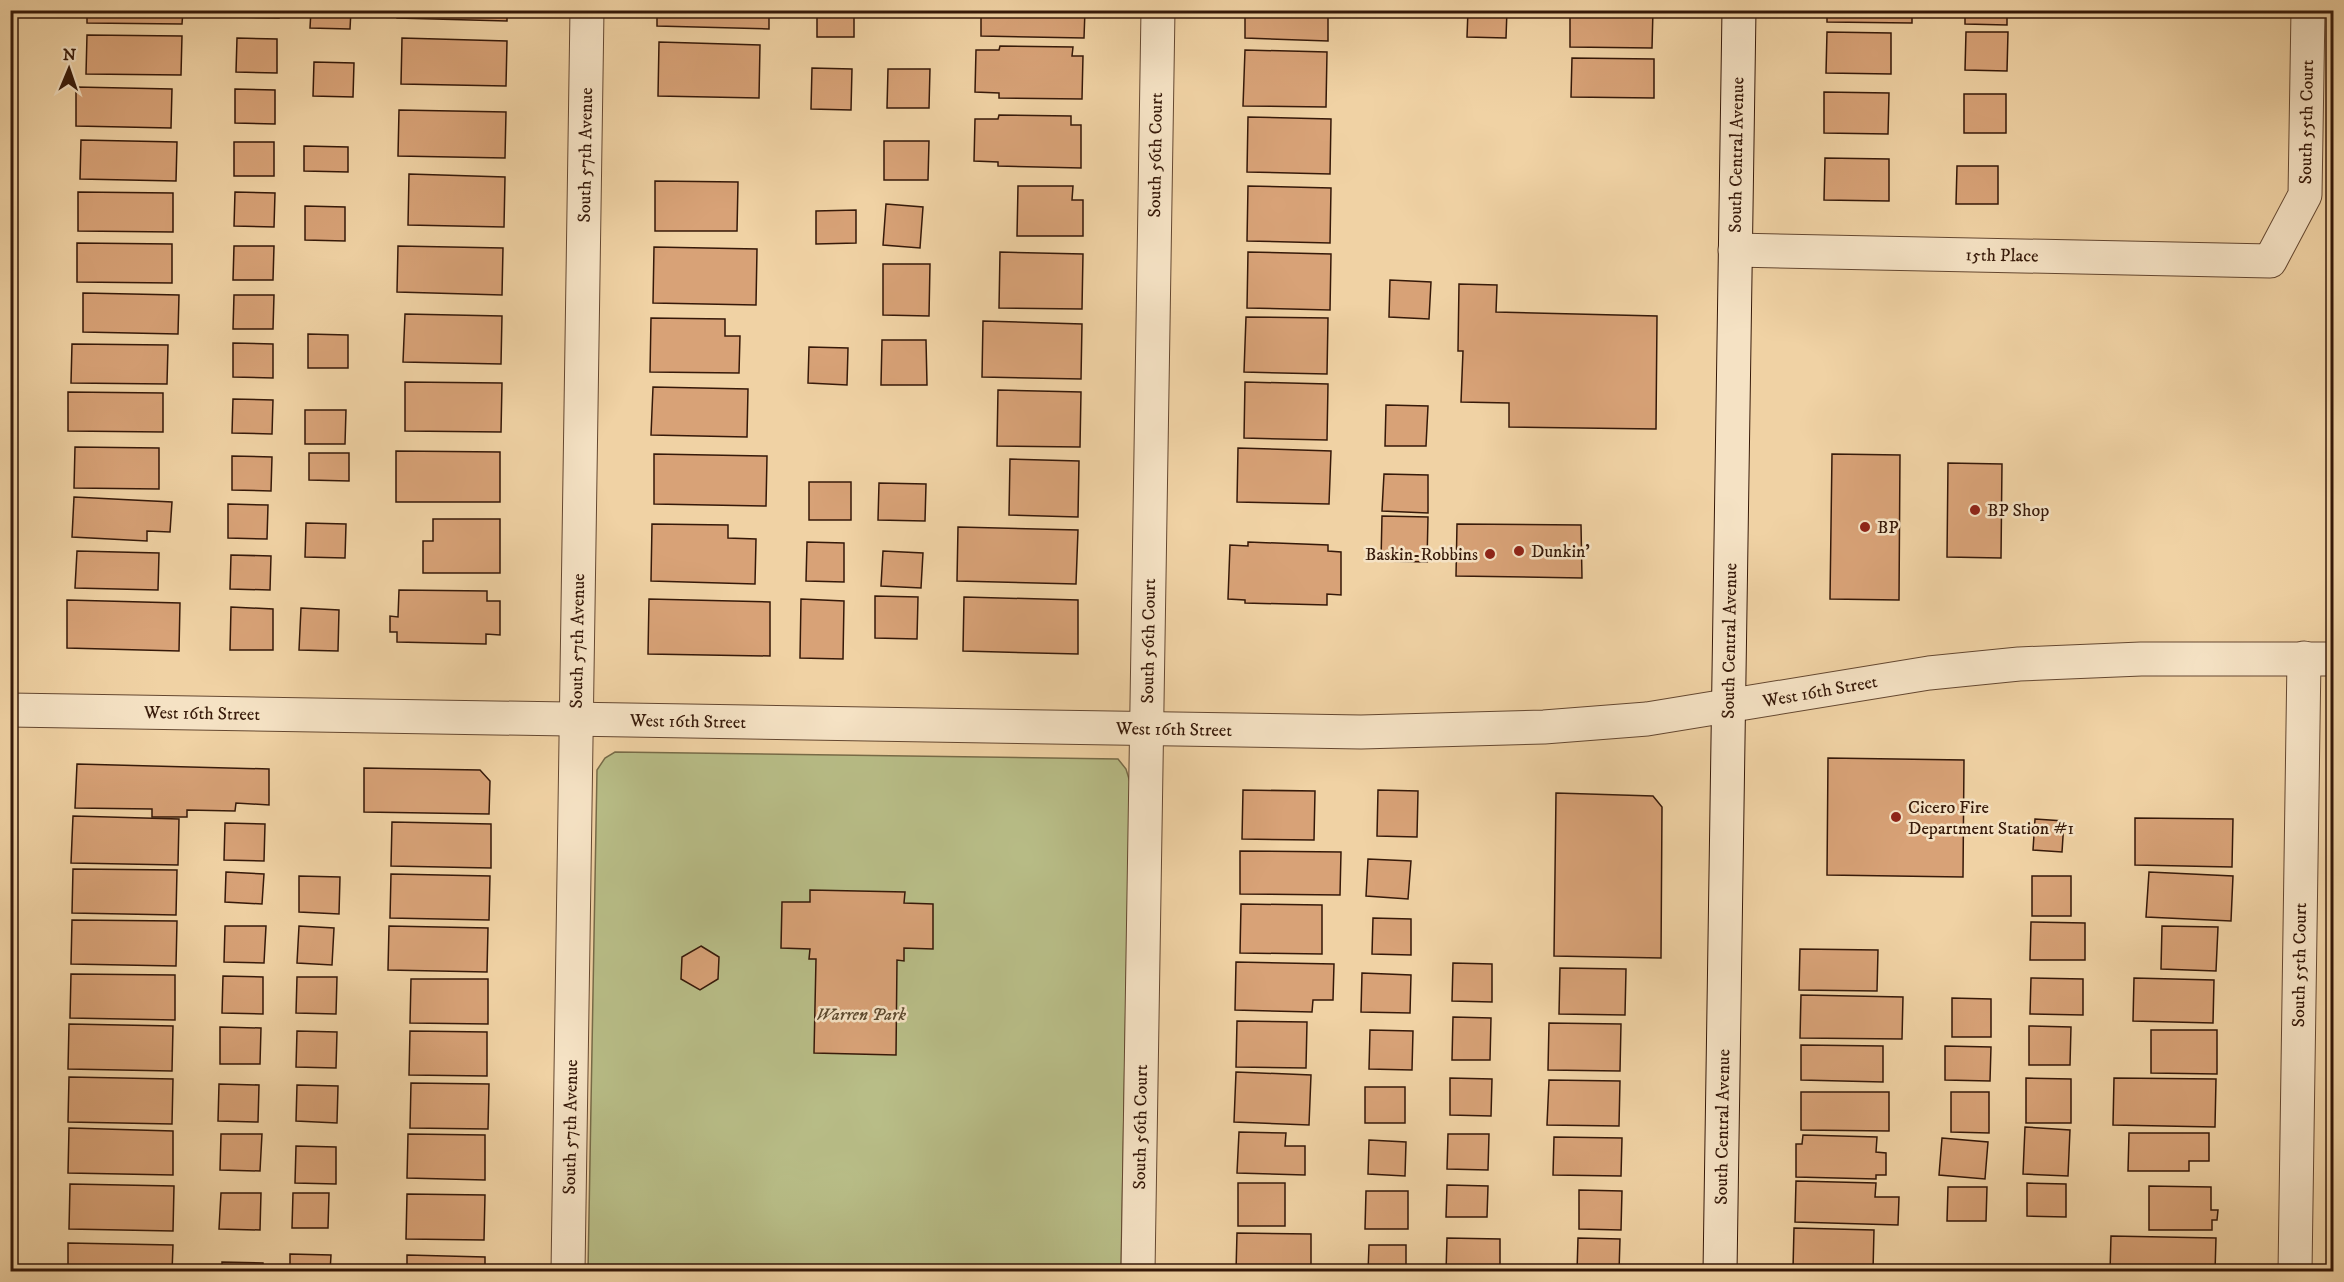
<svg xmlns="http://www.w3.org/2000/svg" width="2344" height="1282" font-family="'IM FELL DW Pica',serif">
<rect width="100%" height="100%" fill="#f0d2a4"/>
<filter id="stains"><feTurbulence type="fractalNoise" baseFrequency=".00333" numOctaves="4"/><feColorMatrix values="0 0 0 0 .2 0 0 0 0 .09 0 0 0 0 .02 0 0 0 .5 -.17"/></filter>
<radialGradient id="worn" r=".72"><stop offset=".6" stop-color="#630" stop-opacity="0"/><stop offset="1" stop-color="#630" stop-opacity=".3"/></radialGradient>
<polygon fill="#b8bd87" stroke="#776b48" stroke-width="1.5" points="615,752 1118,759 1126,769 1130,782 1121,1271 588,1272 597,770 605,758"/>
<g fill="#d8a277" stroke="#361909" stroke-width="1.5">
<polygon points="87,10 183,10 182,24 87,23"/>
<polygon points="239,10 279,10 279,18 239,17"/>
<polygon points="311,10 351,10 350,29 310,28"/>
<polygon points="397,10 507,10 507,21 397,18"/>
<polygon points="657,10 769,10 769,29 657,26"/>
<rect x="817" y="10" width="37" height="27"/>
<polygon points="981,10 1085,10 1084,38 981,36"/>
<polygon points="1245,10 1328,10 1328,41 1245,38"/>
<polygon points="1468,10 1507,10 1506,38 1467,37"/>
<polygon points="1570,10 1653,10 1652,48 1570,47"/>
<polygon points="1827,10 1912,10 1912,23 1827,22"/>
<polygon points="1965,10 2007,10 2007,25 1965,24"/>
<polygon points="1827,32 1891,33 1891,74 1826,73"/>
<polygon points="1966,32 2008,32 2007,71 1965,70"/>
<polygon points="87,35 182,36 181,75 86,74"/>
<polygon points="237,38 277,39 277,73 236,72"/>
<polygon points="402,38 507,41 506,86 401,84"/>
<polygon points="659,42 760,45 759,98 658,96"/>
<polygon points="1000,46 1073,47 1072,56 1083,56 1082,99 999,98 999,93 975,92 976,50 999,50"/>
<polygon points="1245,50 1327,52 1326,107 1243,106"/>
<polygon points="1572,58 1654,59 1654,98 1571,97"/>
<polygon points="314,62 354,63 353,97 313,96"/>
<polygon points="812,68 852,69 851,110 811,109"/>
<polygon points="888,69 930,69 929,108 887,108"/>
<polygon points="76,87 172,89 171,128 76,126"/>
<polygon points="235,89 275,90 275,124 235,123"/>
<polygon points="1824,92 1889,93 1888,134 1824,133"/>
<rect x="1964" y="94" width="42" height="39"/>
<polygon points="399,110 506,112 505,158 398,156"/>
<polygon points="999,115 1071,116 1071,125 1081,125 1081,168 998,166 998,162 974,161 975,119 998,119"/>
<polygon points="1248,117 1331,119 1330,174 1247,172"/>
<polygon points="81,140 177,142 176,181 80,179"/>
<polygon points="884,141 929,141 928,180 884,180"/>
<rect x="234" y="142" width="40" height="34"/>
<polygon points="304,146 348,147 348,172 304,171"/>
<polygon points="1825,158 1889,159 1889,201 1824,200"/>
<polygon points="1957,166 1998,166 1998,204 1956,204"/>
<polygon points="409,174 505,177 504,227 408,225"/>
<polygon points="655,181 738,182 737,231 655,231"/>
<polygon points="1018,186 1073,186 1072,200 1083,200 1083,236 1017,236"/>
<polygon points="1248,186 1331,188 1330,243 1247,241"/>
<polygon points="78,192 173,193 173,232 78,231"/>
<polygon points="235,192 275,193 274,227 234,226"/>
<polygon points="886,204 923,207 920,248 883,245"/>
<polygon points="305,206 345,207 345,241 305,240"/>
<polygon points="856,210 856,243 816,244 816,211"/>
<polygon points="77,243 172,244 172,283 77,282"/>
<polygon points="234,246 274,246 273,280 233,280"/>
<polygon points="398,246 503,248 502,295 397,292"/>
<polygon points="654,247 757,249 756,305 653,303"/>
<polygon points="1000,252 1083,254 1082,309 999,308"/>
<polygon points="1248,252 1331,254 1330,310 1247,308"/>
<polygon points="883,264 930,264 929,316 883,315"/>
<polygon points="1390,280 1431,282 1429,319 1389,317"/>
<polygon points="1459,284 1497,285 1496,312 1657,316 1656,429 1509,427 1509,403 1461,402 1463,351 1458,351"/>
<polygon points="83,293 179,295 178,334 83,332"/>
<polygon points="234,295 274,295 273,329 233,329"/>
<polygon points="405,314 502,316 501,364 403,362"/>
<polygon points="1246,317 1328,318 1327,374 1244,372"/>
<polygon points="651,318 725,319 725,336 740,336 739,373 650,372"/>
<polygon points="983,321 1082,324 1081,379 982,377"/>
<polygon points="308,334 348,335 348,368 308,368"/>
<polygon points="882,340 926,340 927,385 881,385"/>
<polygon points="233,343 273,344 273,378 233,377"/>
<polygon points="72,344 168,345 167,384 71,383"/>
<polygon points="809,347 848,348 847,385 808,383"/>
<polygon points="405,382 502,383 501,432 405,431"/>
<polygon points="1245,382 1328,384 1327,440 1244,438"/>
<polygon points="653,387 748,389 747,437 651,435"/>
<polygon points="998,390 1081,392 1080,447 997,446"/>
<polygon points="68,392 163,393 163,432 68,431"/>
<polygon points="233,399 273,400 272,434 232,433"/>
<polygon points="1386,405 1428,406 1426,446 1385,446"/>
<polygon points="305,410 346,410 345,444 305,444"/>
<polygon points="75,447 159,448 159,489 74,488"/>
<polygon points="1238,448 1331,451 1329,504 1237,502"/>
<polygon points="396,451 500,452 500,502 396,502"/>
<polygon points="309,453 349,453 349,481 309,480"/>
<polygon points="654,454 767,456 766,506 654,504"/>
<polygon points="1832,454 1900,455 1899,600 1830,599"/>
<polygon points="232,456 272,457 271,491 232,490"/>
<polygon points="1010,459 1079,461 1078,517 1009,515"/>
<polygon points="1948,463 2002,464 2001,558 1947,557"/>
<polygon points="1384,474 1428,475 1428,513 1382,511"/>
<rect x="809" y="482" width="42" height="38"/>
<polygon points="879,483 926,484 925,521 878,520"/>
<polygon points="74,497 172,502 170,532 147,531 147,541 72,537"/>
<polygon points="228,504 268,505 267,539 228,538"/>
<polygon points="1382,516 1428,517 1427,562 1381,561"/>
<polygon points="433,519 500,519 500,573 423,573 423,541 433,541"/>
<polygon points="306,523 346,524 345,558 305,557"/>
<polygon points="652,524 728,525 728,538 756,539 755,584 651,581"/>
<polygon points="1457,524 1581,525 1582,578 1456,576"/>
<polygon points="958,527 1078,530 1076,584 957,581"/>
<polygon points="807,542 844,543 844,582 806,581"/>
<polygon points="1248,542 1328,545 1328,551 1341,552 1341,595 1327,594 1327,605 1245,603 1245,600 1228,599 1230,545 1248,546"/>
<polygon points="77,551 159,553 158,590 75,588"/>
<polygon points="883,551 923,553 921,588 881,586"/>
<polygon points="231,555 271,556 270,590 230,589"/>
<polygon points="399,590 487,591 487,601 500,601 500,635 486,634 486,644 397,642 397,632 390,632 390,616 398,617"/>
<polygon points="875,596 918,597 917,639 875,638"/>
<polygon points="964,597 1078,600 1078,654 963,651"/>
<polygon points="649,599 770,602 770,656 648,654"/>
<polygon points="801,599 844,601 843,659 800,658"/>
<polygon points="67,600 180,603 179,651 67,648"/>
<polygon points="231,607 273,609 273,650 230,650"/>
<polygon points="301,608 339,610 338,651 299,650"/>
<polygon points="1828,758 1964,760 1963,877 1827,875"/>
<polygon points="77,764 269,769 269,805 236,803 235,811 187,810 187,817 152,817 152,809 75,808"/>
<polygon points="364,768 480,770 490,781 489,814 364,812"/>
<polygon points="1243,790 1315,791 1314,840 1242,839"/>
<polygon points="1378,790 1418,791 1417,837 1377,836"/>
<polygon points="1556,793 1653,796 1662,807 1661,958 1554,956"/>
<polygon points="73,816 179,819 178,865 71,863"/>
<polygon points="2135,818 2233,819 2232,867 2135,865"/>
<polygon points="2035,819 2064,821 2062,852 2033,850"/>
<polygon points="392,822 491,824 491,868 391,866"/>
<polygon points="225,823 265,824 264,861 224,860"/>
<polygon points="1240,851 1341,852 1340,895 1240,894"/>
<polygon points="1368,859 1411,861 1408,899 1366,896"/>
<polygon points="73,869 177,870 176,915 72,913"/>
<polygon points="226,872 264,874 262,904 225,902"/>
<polygon points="2149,872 2233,876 2231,921 2146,917"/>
<polygon points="391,874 490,876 489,920 390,918"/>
<polygon points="299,876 340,877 339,914 299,912"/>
<rect x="2032" y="876" width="39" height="40"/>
<polygon points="810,890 905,892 904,903 933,904 933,949 904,948 904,961 897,960 896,1055 814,1053 816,959 809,959 810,949 781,948 782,902 810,902"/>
<polygon points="1241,904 1322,905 1322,954 1240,953"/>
<polygon points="1373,918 1411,919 1411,955 1372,954"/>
<polygon points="72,920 177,921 176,966 71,964"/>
<polygon points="2031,922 2085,923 2085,960 2030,960"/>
<polygon points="225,926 266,926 264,963 224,962"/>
<polygon points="299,926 334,928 332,965 297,963"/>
<polygon points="389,926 488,928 487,972 388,970"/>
<polygon points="2162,926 2218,927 2216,971 2161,969"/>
<polygon points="701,946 719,957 718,979 700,990 681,979 682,957"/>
<polygon points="1800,949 1878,950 1877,991 1799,990"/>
<polygon points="1236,962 1334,964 1333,1000 1313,1000 1312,1012 1235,1010"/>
<polygon points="1453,963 1492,964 1492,1002 1452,1001"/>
<polygon points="1560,968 1626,969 1625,1015 1559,1014"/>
<polygon points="1362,973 1411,975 1410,1013 1361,1012"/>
<polygon points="71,974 175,975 175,1020 70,1018"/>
<polygon points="223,976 263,977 263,1014 222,1013"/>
<polygon points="297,977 337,977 336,1014 296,1013"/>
<polygon points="2031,978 2083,979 2083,1015 2030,1014"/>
<polygon points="2134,978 2214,980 2213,1023 2133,1021"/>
<polygon points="411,979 488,979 488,1024 410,1023"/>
<polygon points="1801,995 1903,997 1902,1039 1800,1038"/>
<polygon points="1952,998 1991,999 1991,1037 1952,1037"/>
<polygon points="1453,1017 1491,1018 1490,1060 1452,1060"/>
<polygon points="1237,1021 1307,1022 1306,1068 1236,1067"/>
<polygon points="1549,1023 1621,1024 1620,1071 1548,1070"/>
<polygon points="69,1024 173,1026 172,1071 68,1069"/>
<polygon points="2029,1026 2071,1027 2070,1065 2029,1065"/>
<polygon points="220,1027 261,1028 260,1064 220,1064"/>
<polygon points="1370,1030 1413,1031 1412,1070 1369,1069"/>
<polygon points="2151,1030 2217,1030 2217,1074 2151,1073"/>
<polygon points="297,1031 337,1032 336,1068 296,1067"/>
<polygon points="410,1031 487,1032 487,1076 409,1075"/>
<polygon points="1801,1045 1883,1046 1883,1082 1801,1080"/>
<polygon points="1945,1046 1991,1047 1990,1081 1945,1080"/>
<polygon points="1236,1072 1311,1075 1309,1125 1234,1122"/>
<polygon points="69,1077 173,1079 172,1124 68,1122"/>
<polygon points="1450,1078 1492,1079 1491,1116 1450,1115"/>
<polygon points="2026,1078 2071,1079 2071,1123 2026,1123"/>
<polygon points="2114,1078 2216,1079 2215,1127 2113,1125"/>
<polygon points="1549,1080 1620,1081 1619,1126 1547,1125"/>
<polygon points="411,1083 489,1084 488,1129 410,1128"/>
<polygon points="219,1084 259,1085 258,1122 218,1121"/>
<polygon points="297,1085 338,1086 337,1123 296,1121"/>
<rect x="1365" y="1087" width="40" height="36"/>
<polygon points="1801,1092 1889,1092 1889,1131 1801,1130"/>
<polygon points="1951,1092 1989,1092 1989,1133 1951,1132"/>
<polygon points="2025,1127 2070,1130 2068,1176 2023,1174"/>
<polygon points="69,1128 173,1131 173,1175 68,1173"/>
<polygon points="1239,1132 1286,1133 1285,1146 1305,1146 1305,1175 1237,1173"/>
<polygon points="2129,1133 2209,1133 2209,1161 2189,1161 2189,1171 2128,1171"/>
<polygon points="221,1134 262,1134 260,1171 220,1170"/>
<polygon points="408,1134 485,1135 485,1180 407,1178"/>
<polygon points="1448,1134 1489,1134 1488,1170 1447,1169"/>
<polygon points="1803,1135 1877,1137 1876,1152 1886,1153 1886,1175 1876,1175 1876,1179 1796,1177 1796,1144 1802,1144"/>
<polygon points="1554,1137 1622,1138 1621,1176 1553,1175"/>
<polygon points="1942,1138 1988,1142 1985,1179 1939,1175"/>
<polygon points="1369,1140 1406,1142 1405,1176 1368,1174"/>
<polygon points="296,1146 336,1147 336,1184 295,1183"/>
<polygon points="1796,1181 1876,1183 1875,1197 1899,1197 1898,1225 1795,1222"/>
<rect x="1238" y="1183" width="47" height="43"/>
<polygon points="2027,1183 2066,1184 2066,1217 2027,1216"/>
<polygon points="70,1184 174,1186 173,1231 69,1229"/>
<polygon points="1447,1185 1488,1186 1487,1217 1446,1217"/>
<polygon points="2149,1186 2211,1187 2211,1210 2218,1210 2217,1220 2212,1220 2212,1230 2149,1230"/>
<polygon points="1948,1187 1987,1187 1986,1221 1947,1221"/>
<polygon points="1579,1190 1622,1191 1621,1230 1579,1229"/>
<polygon points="1366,1191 1408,1191 1408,1229 1365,1229"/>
<polygon points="221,1193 261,1193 260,1230 219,1229"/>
<polygon points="293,1193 329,1193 328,1228 292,1228"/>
<polygon points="407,1194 485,1195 484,1240 406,1239"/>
<polygon points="1794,1228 1874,1230 1873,1271 1793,1269"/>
<polygon points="1237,1233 1311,1234 1311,1272 1236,1272"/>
<polygon points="2111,1236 2216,1238 2215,1272 2110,1272"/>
<polygon points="1447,1238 1500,1239 1500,1272 1446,1272"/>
<polygon points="1578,1238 1620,1239 1619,1272 1577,1272"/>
<polygon points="68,1243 173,1245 172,1272 68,1272"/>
<polygon points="1369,1245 1406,1245 1406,1272 1368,1272"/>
<polygon points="290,1254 331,1255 330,1272 290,1272"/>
<polygon points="407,1255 485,1257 485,1272 407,1272"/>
<polygon points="222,1262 263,1263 263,1272 222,1272"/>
</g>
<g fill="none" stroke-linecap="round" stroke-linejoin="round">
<g stroke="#644730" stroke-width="35">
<g id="minor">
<polyline points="1735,250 2270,261 2305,195 2308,10"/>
<polyline points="568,1272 587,10"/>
<polyline points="1138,1272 1158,10"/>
<polyline points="2295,1272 2304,658"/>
</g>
</g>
<g stroke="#644730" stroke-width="35">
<polyline id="tertiary" points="10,710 1361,732 1544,727 1647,719 1929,673 2019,664 2141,659 2334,659"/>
</g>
<g stroke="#361909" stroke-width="35">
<polyline id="secondary" points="1720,1272 1739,10"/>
</g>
<use href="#minor" stroke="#f5e2c4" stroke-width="33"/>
<use href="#tertiary" stroke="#f5e2c4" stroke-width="33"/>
<use href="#secondary" stroke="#f5e2c4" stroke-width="33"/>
</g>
<g fill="#8f2418" stroke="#f5e2c4" stroke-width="2">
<circle cx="1975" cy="510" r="6"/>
<circle cx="1865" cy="527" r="6"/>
<circle cx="1519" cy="551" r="6"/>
<circle cx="1490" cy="554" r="6"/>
<circle cx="1896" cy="817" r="6"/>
</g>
<g text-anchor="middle" stroke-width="5" stroke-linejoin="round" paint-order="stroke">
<g font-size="18" fill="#361909" stroke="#f5e2c4">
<text transform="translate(2306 122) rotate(-89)" y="6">South 55th Court</text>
<text transform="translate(585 155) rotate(-89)" y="6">South 57th Avenue</text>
<text transform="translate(1155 155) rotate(-89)" y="6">South 56th Court</text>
<text transform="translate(1736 155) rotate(-89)" y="6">South Central Avenue</text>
<text transform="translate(2002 255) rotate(1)" y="6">15th Place</text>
<text transform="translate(577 641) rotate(-89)" y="6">South 57th Avenue</text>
<text transform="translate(1148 641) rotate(-89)" y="6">South 56th Court</text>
<text transform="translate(1729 641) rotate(-89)" y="6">South Central Avenue</text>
<text transform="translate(1820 691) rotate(-10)" y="6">West 16th Street</text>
<text transform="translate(202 713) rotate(1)" y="6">West 16th Street</text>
<text transform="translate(688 721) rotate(1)" y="6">West 16th Street</text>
<text transform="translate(1174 729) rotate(1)" y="6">West 16th Street</text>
<text transform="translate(2299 965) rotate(-89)" y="6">South 55th Court</text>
<text transform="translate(570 1127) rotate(-89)" y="6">South 57th Avenue</text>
<text transform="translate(1140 1127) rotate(-89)" y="6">South 56th Court</text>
<text transform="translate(1722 1127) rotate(-89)" y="6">South Central Avenue</text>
</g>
<g font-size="18" fill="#361909" stroke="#f5e2c4" text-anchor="start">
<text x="1987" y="516">BP Shop</text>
<text x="1877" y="533">BP</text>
<text x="1531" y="557">Dunkin'</text>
<text x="1478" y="560" text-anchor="end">Baskin-Robbins</text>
<text x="1908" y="813">Cicero Fire<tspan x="1908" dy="21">Department Station #1</tspan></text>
</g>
<g font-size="18" font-style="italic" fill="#5d4a2f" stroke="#f5e2c4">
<text x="861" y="1020">Warren Park</text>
</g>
</g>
<rect width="2344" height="1282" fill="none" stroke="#f0d2a4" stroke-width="36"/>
<rect x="12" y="12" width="2320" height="1258" fill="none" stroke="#361909" stroke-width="3"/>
<rect x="18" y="18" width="2308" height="1246" fill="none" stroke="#361909" stroke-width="1.5"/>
<g transform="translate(69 69) rotate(2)" stroke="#f5e2c4" stroke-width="4.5" paint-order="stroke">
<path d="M0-4.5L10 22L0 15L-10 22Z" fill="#361909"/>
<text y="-9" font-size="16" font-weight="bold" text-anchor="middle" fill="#361909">N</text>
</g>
<rect width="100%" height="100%" filter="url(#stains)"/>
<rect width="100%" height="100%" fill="url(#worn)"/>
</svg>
